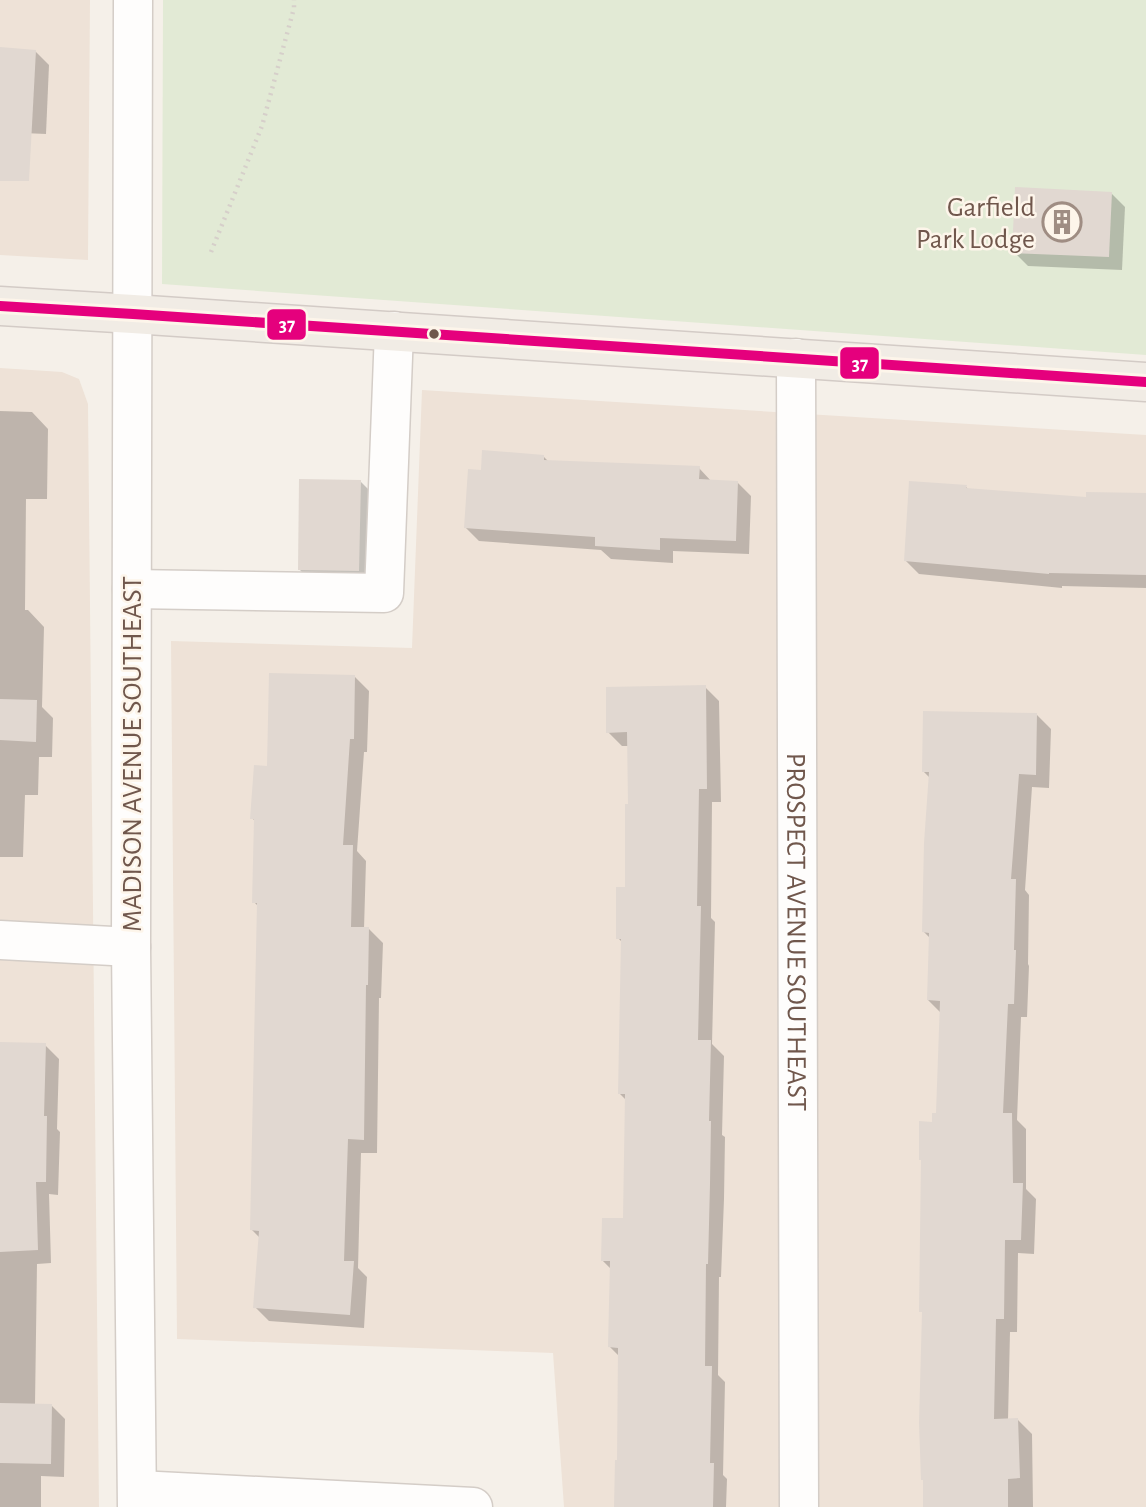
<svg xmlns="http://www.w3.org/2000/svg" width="1146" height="1507" font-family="'Alegreya Sans',sans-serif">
<rect width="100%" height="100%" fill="#f5f0e9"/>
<g fill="#eee2d7">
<polygon points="0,0 90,0 88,260 0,255"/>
<polygon points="0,368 62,372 79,379 88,404 99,1507 0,1507"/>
<polygon points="422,390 1146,435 1146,1507 564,1507 553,1353 177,1339 171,641 412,648"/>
</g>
<polygon fill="#e2ead5" points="163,0 1146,0 1146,355 162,284"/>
<g fill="#0003">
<polygon points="0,49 35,51 49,65 46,134 0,132"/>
<polygon points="1111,193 1125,207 1122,270 1028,266 1014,252"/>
<polygon points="0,411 32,412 48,429 47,499 26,499 25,610 28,610 44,627 42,707 53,718 52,757 39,757 38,795 25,795 23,857 0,857"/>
<polygon points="544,457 549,462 699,468 712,482 737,482 751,496 749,554 673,551 673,563 611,559 601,550 479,541 465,527 482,471"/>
<polygon points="360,481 374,495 372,584 313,583 299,569"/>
<polygon points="966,487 969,490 1088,499 1146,495 1146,588 1062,586 1062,588 919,574 905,560"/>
<polygon points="355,677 369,691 367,752 364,752 357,851 366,861 364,929 369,929 383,943 381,998 379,998 377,1153 361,1153 358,1268 367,1277 364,1328 269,1321 255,1307 260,1238 252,1230 259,907 254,902 256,822 252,818 268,768"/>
<polygon points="705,687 719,701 721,802 712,802 711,918 715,922 712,1044 724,1056 722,1135 725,1137 724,1199 721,1277 719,1277 718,1375 725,1382 723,1475 727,1479 726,1507 615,1507 619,1462 619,1356 610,1347 611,1269 602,1260 625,1220 627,1101 619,1093 623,943 618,938 627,889 630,806 629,746 622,746 608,732"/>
<polygon points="1037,715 1051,729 1049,788 1032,787 1025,890 1029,895 1028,964 1029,966 1027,1017 1021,1017 1017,1120 1026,1129 1026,1189 1036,1199 1034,1254 1018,1253 1017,1332 1010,1332 1008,1420 1018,1420 1032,1434 1033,1507 925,1507 934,1124 938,1115 941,1013 928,1000 930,938 924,932 930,778 923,771"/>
<polygon points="0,1044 45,1045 59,1059 57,1129 60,1132 58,1195 49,1194 51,1263 37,1264 35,1405 52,1406 65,1419 64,1477 41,1476 41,1507 0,1507"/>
</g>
<g fill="#e1d8d1">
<polygon points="0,47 36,50 29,181 0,181"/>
<polygon points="1015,187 1112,192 1109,257 1012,253"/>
<polygon points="482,450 544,455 544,460 700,466 699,479 738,481 736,541 660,538 660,550 595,546 595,537 464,528 468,469 481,470"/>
<polygon points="299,479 361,480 359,571 298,570"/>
<polygon points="909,481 967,485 966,488 1086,497 1086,492 1146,493 1146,575 1049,573 1049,574 904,561"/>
<polygon points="269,673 355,675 354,739 350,739 343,845 353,845 351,927 369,927 368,985 366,985 364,1140 348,1139 344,1261 354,1261 350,1315 253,1308 259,1231 250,1230 257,903 252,903 254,819 250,819 254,765 267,766"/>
<polygon points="706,685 707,789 699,789 697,906 701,906 698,1040 711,1040 709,1121 711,1121 710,1184 708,1264 706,1264 705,1366 712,1366 710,1463 714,1463 713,1507 614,1507 615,1460 617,1460 618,1348 608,1347 610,1261 601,1261 602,1218 623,1218 625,1094 618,1094 621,939 616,939 616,887 625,887 625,804 628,804 627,732 606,733 606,687"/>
<polygon points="0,699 37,700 36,742 0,740"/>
<polygon points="923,711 1037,713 1036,775 1019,774 1011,879 1016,879 1014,950 1016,950 1014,1004 1008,1004 1003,1113 1012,1113 1013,1183 1023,1183 1021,1240 1005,1240 1004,1319 996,1319 994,1419 1018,1418 1020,1478 1008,1479 1008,1507 923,1507 923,1480 921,1480 919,1423 922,1312 919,1312 921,1160 919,1160 919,1121 932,1122 932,1113 936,1113 940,1001 927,1000 929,933 922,932 924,843 929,772 922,772"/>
<polygon points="0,1042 46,1043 44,1116 47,1116 46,1182 36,1182 38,1250 0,1252"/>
<polygon points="0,1403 52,1404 51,1464 0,1463"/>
</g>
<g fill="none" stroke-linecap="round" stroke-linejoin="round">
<g stroke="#d4cdc7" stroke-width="41">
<g id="minor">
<polyline points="133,0 131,947 137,1507"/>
<path id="s1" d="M796,358L799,1507"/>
<polyline points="132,589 384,593 394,331"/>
<polyline points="0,940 131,947"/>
<polyline points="138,1490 473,1507"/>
</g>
</g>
<g stroke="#d3cbc6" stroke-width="41">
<polyline id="major" points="0,306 133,314 1146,382"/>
</g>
<polyline stroke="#d6cfca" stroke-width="4.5" stroke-dasharray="2 5" stroke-linecap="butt" points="211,252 262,126 294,8 294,0"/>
<use href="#minor" stroke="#fefdfc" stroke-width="38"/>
<use href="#major" stroke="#f1ece5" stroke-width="38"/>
<g stroke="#fdf5ea" stroke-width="16">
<polyline id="bus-1" points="0,306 133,314 1146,382"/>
</g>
<use href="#bus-1" stroke="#e5007d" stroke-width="10"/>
</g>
<defs>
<g id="building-ring" transform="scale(2.0125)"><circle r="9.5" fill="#fdf5ea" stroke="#9f8d83" stroke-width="1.5"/><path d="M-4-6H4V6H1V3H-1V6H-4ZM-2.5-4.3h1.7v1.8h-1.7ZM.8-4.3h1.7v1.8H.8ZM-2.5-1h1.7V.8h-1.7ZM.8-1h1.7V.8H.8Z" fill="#9f8d83"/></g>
</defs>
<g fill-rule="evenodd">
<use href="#building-ring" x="1062" y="222"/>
</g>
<circle fill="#70574c" stroke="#fdf5ea" stroke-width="2.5" cx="434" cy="334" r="6"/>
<g text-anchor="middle" stroke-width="5" stroke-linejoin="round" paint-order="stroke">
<g font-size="28" fill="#70574c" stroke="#fdf5ea" text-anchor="end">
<text x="1035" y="216">Garfield<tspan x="1035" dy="32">Park Lodge</tspan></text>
</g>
<g font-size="28" fill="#70574c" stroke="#fdf5ea">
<text transform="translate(131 754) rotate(-90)" y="10">MADISON AVENUE SOUTHEAST</text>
<text dy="10" stroke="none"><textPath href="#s1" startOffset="574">PROSPECT AVENUE SOUTHEAST</textPath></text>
</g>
</g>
<g stroke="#fdf5ea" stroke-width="2.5">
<rect x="266" y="308" width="41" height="33" rx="7" fill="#e5007d"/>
<rect x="839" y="346" width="41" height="34" rx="7" fill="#e5007d"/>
</g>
<g font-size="19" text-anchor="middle" font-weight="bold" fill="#fff">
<text x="287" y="331">37</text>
<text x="860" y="370">37</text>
</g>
</svg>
